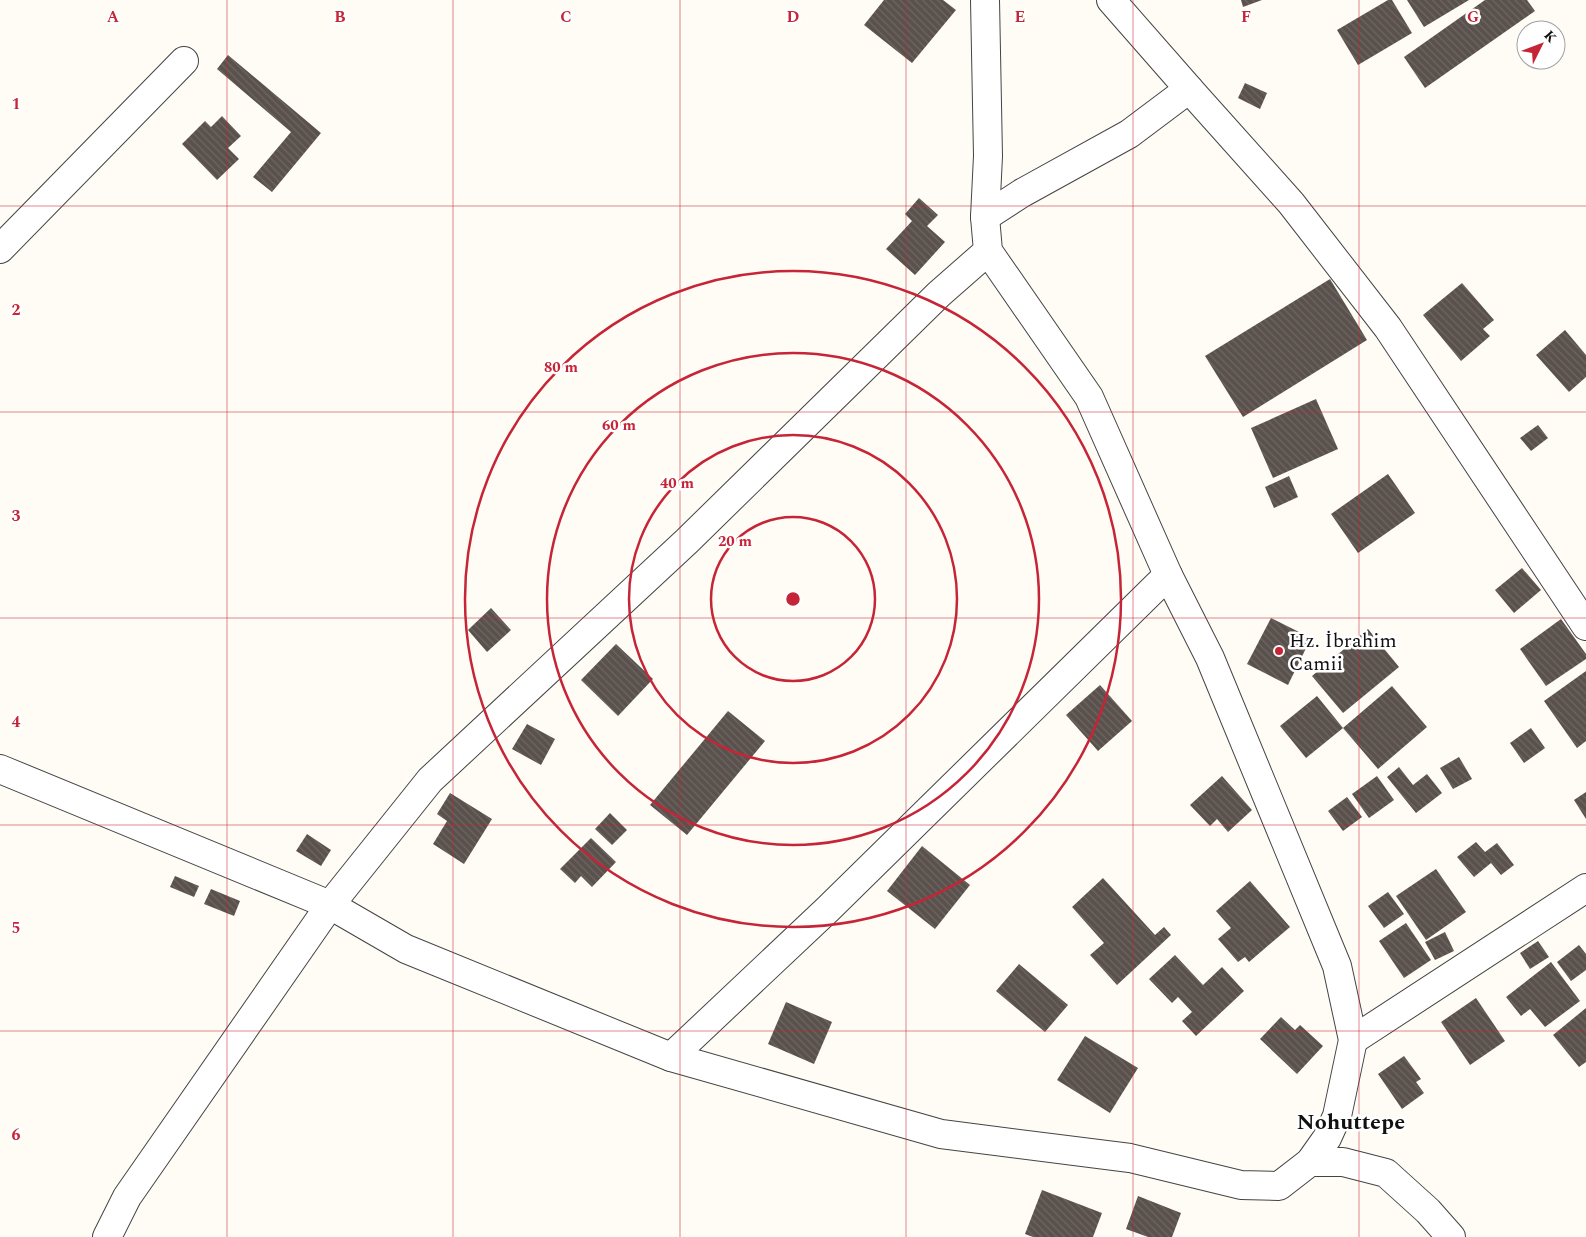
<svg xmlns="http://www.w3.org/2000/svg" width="1586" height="1237" font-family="Spectral,serif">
<defs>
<pattern id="building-back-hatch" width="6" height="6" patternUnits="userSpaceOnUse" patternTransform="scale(1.25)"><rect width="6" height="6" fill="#5a514d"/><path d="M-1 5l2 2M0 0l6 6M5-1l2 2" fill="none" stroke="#6d6662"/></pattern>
</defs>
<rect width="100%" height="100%" fill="#fffcf5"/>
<g fill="url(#building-back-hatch)">
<polygon points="884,0 943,0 956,10 912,63 864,25"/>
<polygon points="1241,0 1262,0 1243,7"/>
<polygon points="1388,0 1392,0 1412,33 1358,65 1337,30"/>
<polygon points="1407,0 1469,0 1424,27"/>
<polygon points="1485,0 1527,0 1535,11 1425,88 1404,57"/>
<polygon points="228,55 321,133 272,192 253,177 291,132 217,69"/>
<polygon points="1245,83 1267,93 1260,109 1238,98"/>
<polygon points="222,116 241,136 228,148 239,159 217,180 182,144 205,121 211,127"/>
<polygon points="919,198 938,215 927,226 945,242 915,275 886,249 912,221 905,214"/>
<polygon points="1330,279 1367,340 1243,417 1205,356"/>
<polygon points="1462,283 1494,320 1483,329 1490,336 1461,361 1423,315"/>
<polygon points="1565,330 1586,355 1586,377 1569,392 1536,355"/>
<polygon points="1316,399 1338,449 1273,478 1251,428"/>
<polygon points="1538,425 1548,438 1531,451 1520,438"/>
<polygon points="1388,474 1415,513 1358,553 1331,514"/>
<polygon points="1289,476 1298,497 1274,508 1265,487"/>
<polygon points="1522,568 1541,590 1514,613 1495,590"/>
<polygon points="491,608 511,630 487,652 468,630"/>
<polygon points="1271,618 1311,638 1288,685 1247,664"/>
<polygon points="1561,619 1586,654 1586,659 1546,686 1520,649"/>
<polygon points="1368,629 1399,667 1343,713 1312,676"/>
<polygon points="616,644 653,679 618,716 581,680"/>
<polygon points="1586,671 1586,741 1577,748 1544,701"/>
<polygon points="1100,685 1132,721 1098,751 1066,715"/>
<polygon points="1392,686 1427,727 1378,769 1343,728"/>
<polygon points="1317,696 1343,728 1306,758 1280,726"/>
<polygon points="728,711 765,741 687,835 650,805"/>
<polygon points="527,724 555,739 541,765 512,749"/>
<polygon points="1531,728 1545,748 1524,763 1510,743"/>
<polygon points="1459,757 1472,779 1453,789 1440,768"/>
<polygon points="1399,767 1413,785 1427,774 1442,793 1416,813 1387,777"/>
<polygon points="1222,776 1252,810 1228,832 1217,819 1210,826 1190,805"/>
<polygon points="1377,776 1394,800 1369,818 1352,794"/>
<polygon points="1586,792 1586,819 1574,800"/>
<polygon points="450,793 492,819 464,864 433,844 447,821 437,814"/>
<polygon points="1347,797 1362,817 1343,831 1328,811"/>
<polygon points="610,813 627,830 612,845 595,829"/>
<polygon points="307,834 331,850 321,866 296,851"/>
<polygon points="591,838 616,862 592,887 581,876 575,883 560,869"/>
<polygon points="1476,842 1485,852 1497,843 1514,865 1501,875 1491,863 1474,877 1457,857"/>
<polygon points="922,846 970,885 935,929 887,891"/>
<polygon points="1436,869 1466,912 1426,940 1396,896"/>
<polygon points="175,876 199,886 194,897 170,887"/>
<polygon points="1103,878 1155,935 1164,927 1171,935 1117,985 1090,955 1104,943 1072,907"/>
<polygon points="1250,881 1290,927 1249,962 1245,957 1238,962 1218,939 1231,928 1216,911"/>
<polygon points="211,889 240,901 234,916 204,904"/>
<polygon points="1388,892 1404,914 1384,928 1368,906"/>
<polygon points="1406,923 1431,960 1404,978 1379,941"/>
<polygon points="1445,932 1454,951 1435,960 1425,942"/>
<polygon points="1538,941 1549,957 1530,969 1520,953"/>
<polygon points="1579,945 1586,954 1586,970 1571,981 1557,962"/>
<polygon points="1175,955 1203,985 1222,967 1244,991 1196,1036 1182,1021 1192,1012 1178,997 1172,1003 1149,979"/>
<polygon points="1551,962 1580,1001 1545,1027 1530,1009 1521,1016 1506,997"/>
<polygon points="1019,964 1068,1005 1045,1032 996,991"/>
<polygon points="1476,998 1505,1041 1470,1065 1441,1022"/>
<polygon points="786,1002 832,1022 814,1064 768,1044"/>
<polygon points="1586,1008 1586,1062 1579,1067 1553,1035"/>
<polygon points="1281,1017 1295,1030 1300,1025 1323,1046 1297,1074 1260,1039"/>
<polygon points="1085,1036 1138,1068 1110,1113 1057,1080"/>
<polygon points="1404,1056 1421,1079 1416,1082 1424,1093 1402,1109 1378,1074"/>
<polygon points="1042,1190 1102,1213 1093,1237 1033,1237 1025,1234"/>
<polygon points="1138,1196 1181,1213 1172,1237 1148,1237 1126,1229"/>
</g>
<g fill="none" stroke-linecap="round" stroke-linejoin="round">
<g stroke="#444" stroke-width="30">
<g id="minor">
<polyline points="985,0 988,156 985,217 988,251 1089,397 1168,575 1210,658 1337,966 1353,1040 1337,1116 1327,1138 1310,1162 1279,1186 1241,1185 1130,1158 941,1134 671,1057 406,949 330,905 430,780 687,541 939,294 988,251"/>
<polyline points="1189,89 1291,203 1388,328 1586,626"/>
<polyline points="985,217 1022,193 1129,134 1189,89 1111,0"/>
<polyline points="0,249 184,61"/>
<polyline points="0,769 330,905 127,1197 107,1237"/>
<polyline points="1353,1040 1586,888"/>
<polyline points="671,1057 828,909 1168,575"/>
<polyline points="1310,1162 1343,1162 1386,1173 1428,1211 1451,1237"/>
</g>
</g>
<use href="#minor" stroke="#fff" stroke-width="28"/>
</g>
<path fill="none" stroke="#c52536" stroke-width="1" stroke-opacity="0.55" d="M227,0V1237M453,0V1237M680,0V1237M906,0V1237M1133,0V1237M1359,0V1237M0,206H1586M0,412H1586M0,618H1586M0,825H1586M0,1031H1586"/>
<g fill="none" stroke="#c52536" stroke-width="2.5">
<circle cx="793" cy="599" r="82"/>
<circle cx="793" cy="599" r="164"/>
<circle cx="793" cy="599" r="246"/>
<circle cx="793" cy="599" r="328"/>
</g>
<circle fill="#c52536" stroke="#fff" stroke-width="2" cx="1279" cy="651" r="5"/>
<g text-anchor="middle" stroke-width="5" stroke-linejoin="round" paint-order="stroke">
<g font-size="20" fill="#111" stroke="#fff" text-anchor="start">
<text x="1289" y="647">Hz. İbrahim<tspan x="1289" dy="23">Camii</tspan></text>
</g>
<g font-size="22" font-weight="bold" fill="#111" stroke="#fff">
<text x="1351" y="1129">Nohuttepe</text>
</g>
</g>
<g font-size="16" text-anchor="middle" font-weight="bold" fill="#c52536" stroke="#fff" stroke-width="5" stroke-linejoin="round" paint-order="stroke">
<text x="113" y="22">A</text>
<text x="340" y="22">B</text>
<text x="566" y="22">C</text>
<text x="793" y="22">D</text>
<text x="1020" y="22">E</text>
<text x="1246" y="22">F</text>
<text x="1473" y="22">G</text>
<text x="16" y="109">1</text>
<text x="16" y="315">2</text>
<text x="16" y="521">3</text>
<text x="16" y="727">4</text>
<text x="16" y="933">5</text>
<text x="16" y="1140">6</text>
</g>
<circle cx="793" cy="599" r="8" fill="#c52536" stroke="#fff" stroke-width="2.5"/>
<g font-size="15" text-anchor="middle" font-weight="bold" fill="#c52536" stroke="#fff" stroke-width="5" stroke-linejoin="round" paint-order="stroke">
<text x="561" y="372">80 m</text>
<text x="619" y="430">60 m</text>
<text x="677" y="488">40 m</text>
<text x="735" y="546">20 m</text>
</g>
<g transform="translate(1541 45) rotate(48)"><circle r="24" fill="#ffffff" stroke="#a0a0a0"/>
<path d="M0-4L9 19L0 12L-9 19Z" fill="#c52536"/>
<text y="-8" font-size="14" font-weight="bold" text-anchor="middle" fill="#111111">K</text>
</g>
</svg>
